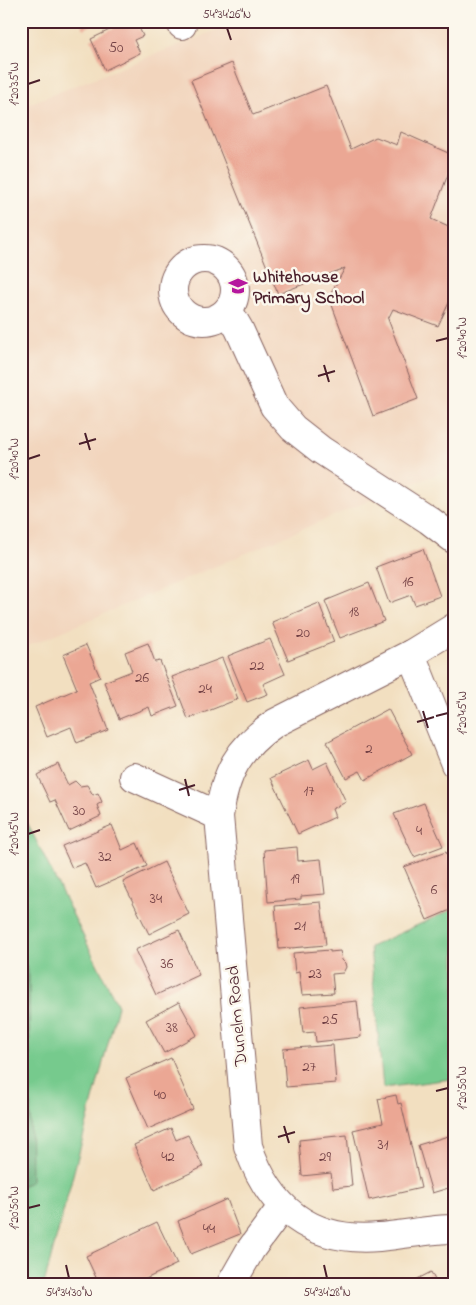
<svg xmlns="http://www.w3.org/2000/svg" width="476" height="1305" font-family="'Indie Flower',sans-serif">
<rect width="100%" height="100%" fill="#fbf7ec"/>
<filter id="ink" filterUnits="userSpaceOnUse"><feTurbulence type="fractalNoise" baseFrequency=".02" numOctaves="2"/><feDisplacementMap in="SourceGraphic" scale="10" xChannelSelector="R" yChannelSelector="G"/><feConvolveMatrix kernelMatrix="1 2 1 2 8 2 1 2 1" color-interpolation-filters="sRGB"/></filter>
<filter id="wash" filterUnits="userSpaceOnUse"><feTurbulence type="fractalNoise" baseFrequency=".0096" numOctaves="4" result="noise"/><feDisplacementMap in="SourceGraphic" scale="20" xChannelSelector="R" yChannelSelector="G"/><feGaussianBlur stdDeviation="1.12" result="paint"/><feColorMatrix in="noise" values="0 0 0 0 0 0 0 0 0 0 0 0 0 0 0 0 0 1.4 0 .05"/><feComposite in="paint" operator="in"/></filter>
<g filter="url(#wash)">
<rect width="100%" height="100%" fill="#f2dfc0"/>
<polygon fill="#f2d5bd" points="240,21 455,21 455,465 453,468 373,499 21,649 21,107"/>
<g fill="#76ca8d" stroke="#60745c">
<polygon points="21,810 118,1006 44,1284 21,1284"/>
<polygon points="455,908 455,1088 451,1079 383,1088 370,947"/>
</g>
<polygon fill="#60ae78" stroke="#556652" points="21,948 29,976 31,1182 21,1186"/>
<g id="blocks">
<g fill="#eba794">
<polygon points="80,21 99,21 84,29"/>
<polygon points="128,21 136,21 143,36 134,40 140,53 105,70 91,39"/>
<polygon points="232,63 253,115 326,86 351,149 376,137 397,145 401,132 455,156 431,219 455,230 455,258 448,278 455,282 455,290 438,326 393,309 388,319 418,399 373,416 329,297 345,268 278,294 191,80"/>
<polygon points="423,549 440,596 415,605 411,595 389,603 376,567"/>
<polygon points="369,583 384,621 340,638 325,601"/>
<polygon points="319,603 334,642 288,660 272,622"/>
<polygon points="270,639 285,674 263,684 268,694 247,702 228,656"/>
<polygon points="148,643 155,662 160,661 178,706 152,716 149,707 119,719 104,682 132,671 125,652"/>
<polygon points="86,645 100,677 89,682 108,730 77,743 71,727 47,737 35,707 77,689 63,655"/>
<polygon points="222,658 238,699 188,719 172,677"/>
<polygon points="388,709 412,754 365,780 360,771 346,778 327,742"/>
<polygon points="309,760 313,769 327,762 346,802 332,809 335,817 298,834 271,778"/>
<polygon points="58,764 68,785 75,781 80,786 87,785 93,795 98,793 102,802 97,805 101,816 69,831 55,800 50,802 37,775"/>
<polygon points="424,803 443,846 414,857 394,814"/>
<polygon points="112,825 122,850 137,843 147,866 96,888 85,863 72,868 62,846"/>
<polygon points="297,847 298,861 321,859 325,894 301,896 301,899 268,902 264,850"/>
<polygon points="446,852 455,870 455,908 427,920 404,867"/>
<polygon points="164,862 189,914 149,934 123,882"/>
<polygon points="321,902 326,945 279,949 275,906"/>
<polygon points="179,930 199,975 156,995 135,950"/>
<polygon points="330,950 330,952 340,951 342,960 345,963 346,967 343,973 332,974 334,993 302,995 299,972 295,973 293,953"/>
<polygon points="357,1001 361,1037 316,1042 315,1032 303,1033 300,1007"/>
<polygon points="179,1002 197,1035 164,1053 146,1020"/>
<polygon points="333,1045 336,1083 286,1087 283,1049"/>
<polygon points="171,1058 193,1109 148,1129 126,1078"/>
<polygon points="396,1095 398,1104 401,1103 421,1188 369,1200 353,1130 383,1123 378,1099"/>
<polygon points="171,1128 176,1140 188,1135 203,1167 154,1190 134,1145"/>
<polygon points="455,1134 455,1186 432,1193 418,1145"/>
<polygon points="347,1135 352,1186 333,1188 331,1173 302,1176 299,1140"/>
<polygon points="227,1199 240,1234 191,1254 178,1221"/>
<polygon points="157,1222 177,1264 135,1284 99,1284 86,1256"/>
<polygon points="431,1272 437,1284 455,1275 455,1284 408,1284"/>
</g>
</g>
</g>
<g filter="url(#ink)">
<use href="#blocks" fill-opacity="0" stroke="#85625f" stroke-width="1"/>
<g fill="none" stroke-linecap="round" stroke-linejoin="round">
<g stroke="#85625f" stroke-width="30">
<g id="minor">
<polyline points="180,21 182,25"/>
<circle cx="204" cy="290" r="31"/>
<polyline points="228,310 239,329 274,406 293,428 321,450 429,520 455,540"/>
<path d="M455,627L411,654L275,723C238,748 225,773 219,816L248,1146C269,1208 310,1243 379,1237C405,1235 429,1229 455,1229"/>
<polyline points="411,654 455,764"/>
<polyline points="134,777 219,816"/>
<polyline points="231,1284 251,1249 282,1207"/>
</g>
</g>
<use href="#minor" stroke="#fff" stroke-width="28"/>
</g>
</g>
<path fill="none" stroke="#4a1f2b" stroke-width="2" d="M227,28L231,40M28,84L40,80M436,341L448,338M324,365L329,382M318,376L335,371M85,433L90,450M79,444L96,439M28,459L40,455M423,711L428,728M436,716L448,713M417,722L434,717M185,779L189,796M179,790L195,785M28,834L40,830M436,1091L448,1088M284,1126L289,1143M278,1137L295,1132M28,1208L40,1205M66,1265L69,1278M324,1265L327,1278"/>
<defs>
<g id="school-bare" transform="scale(1.5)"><path d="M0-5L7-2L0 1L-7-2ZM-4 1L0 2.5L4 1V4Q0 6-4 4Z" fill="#b5179e" stroke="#fbf7ec" stroke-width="2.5" paint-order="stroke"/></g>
</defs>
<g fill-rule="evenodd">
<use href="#school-bare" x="238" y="286"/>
</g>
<g text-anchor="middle" stroke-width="5" stroke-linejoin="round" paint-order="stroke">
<g font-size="15" fill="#724145">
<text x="116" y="52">50</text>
<text x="408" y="586">16</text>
<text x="354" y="616">18</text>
<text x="303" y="637">20</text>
<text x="257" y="670">22</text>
<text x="142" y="682">26</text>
<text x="205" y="693">24</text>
<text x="369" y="753">2</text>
<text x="309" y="795">17</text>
<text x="79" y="815">30</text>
<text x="419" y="835">4</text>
<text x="105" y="861">32</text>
<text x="295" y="883">19</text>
<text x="434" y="894">6</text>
<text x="156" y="903">34</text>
<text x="300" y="930">21</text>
<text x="167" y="968">36</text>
<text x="315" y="978">23</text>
<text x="330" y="1024">25</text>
<text x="172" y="1032">38</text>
<text x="309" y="1071">27</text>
<text x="160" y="1099">40</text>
<text x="383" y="1149">31</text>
<text x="168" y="1161">42</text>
<text x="325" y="1161">29</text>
<text x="209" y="1233">44</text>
</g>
<g font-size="18" font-weight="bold" fill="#4a1f2b" stroke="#fbf7ec" text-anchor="start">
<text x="253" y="282">Whitehouse<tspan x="253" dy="21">Primary School</tspan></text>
</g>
<g font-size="18" fill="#4a1f2b" stroke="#fbf7ec">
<text transform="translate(236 1016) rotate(-95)" y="6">Dunelm Road</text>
</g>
</g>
<rect width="476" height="1305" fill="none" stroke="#fbf7ec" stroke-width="55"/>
<rect x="28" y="28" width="420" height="1250" fill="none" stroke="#4a1f2b" stroke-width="2"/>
<g font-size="12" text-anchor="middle" fill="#4a1f2b">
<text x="227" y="18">54°34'26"N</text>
<text transform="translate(14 84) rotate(-90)" y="4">1°20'35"W</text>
<text transform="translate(462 338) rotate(-90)" y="4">1°20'40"W</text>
<text transform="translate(14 459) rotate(-90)" y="4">1°20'40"W</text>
<text transform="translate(462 713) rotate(-90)" y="4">1°20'45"W</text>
<text transform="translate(14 834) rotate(-90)" y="4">1°20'45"W</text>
<text transform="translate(462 1088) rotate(-90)" y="4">1°20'50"W</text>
<text transform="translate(14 1208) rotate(-90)" y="4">1°20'50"W</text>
<text x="69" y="1296">54°34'30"N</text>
<text x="327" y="1296">54°34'28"N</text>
</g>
</svg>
